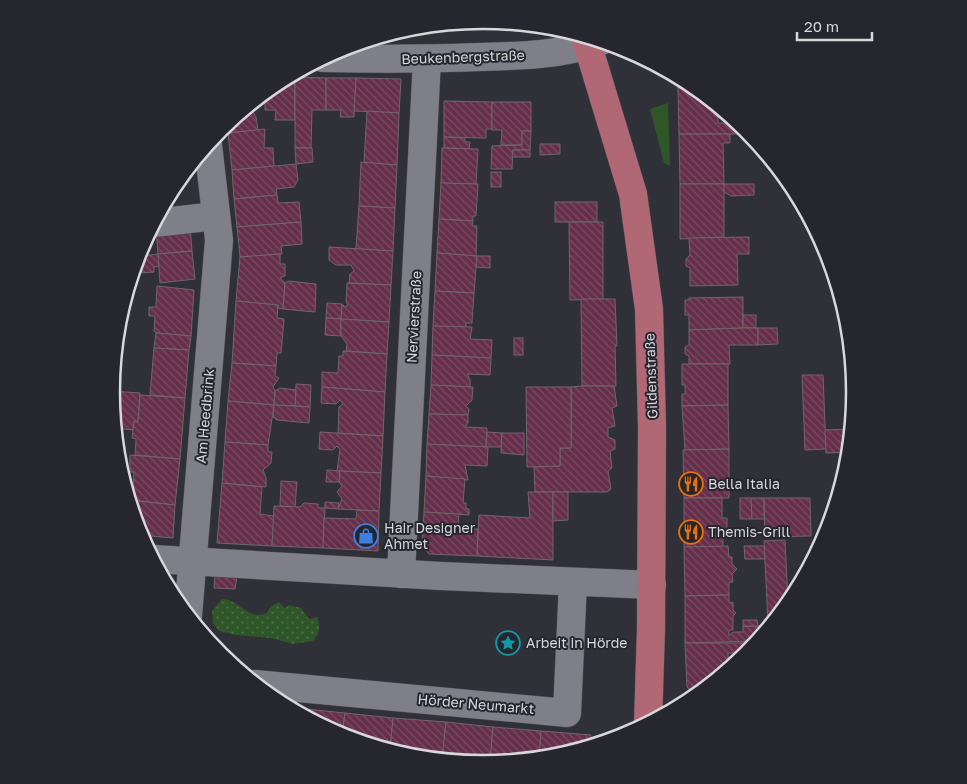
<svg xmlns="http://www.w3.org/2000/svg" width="967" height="784" font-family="'Golos Text',sans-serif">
<defs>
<pattern id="park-dots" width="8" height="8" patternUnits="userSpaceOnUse" patternTransform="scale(1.25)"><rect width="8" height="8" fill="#2f5628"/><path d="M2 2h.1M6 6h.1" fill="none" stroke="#4c6e47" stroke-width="1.8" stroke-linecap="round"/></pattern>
<pattern id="building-back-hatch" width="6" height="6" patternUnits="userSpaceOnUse" patternTransform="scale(1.25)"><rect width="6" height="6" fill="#652e4a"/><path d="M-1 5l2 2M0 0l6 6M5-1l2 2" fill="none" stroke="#7a4c64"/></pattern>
</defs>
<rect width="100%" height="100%" fill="#303038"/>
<polygon fill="#2f5628" points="668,103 670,166 664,163 650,109"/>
<path fill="url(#park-dots)" d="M222,599C241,600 248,621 267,613L270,607L279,602L285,608L289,605L301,608L309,619L317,617C321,628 320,632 313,641L293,644L271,638L236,635L219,631L213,623L212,611Z"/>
<g fill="url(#building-back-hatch)" stroke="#70666a">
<polygon points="288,76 295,77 295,120 275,120 276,110 265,110 265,93"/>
<polygon points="678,76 690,83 696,87 678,87"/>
<polygon points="295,77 326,78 326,110 312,110 311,148 295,148"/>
<polygon points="326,78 356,78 354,117 340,117 341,110 326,110"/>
<polygon points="356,78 401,79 399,113 354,111"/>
<polygon points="678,87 696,87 723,109 723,114 718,114 718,123 738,123 738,134 679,134"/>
<polygon points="444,101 492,102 492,129 486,129 486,138 444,137"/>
<polygon points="492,102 531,102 531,131 522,131 522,145 501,145 502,130 492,130"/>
<polygon points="248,107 248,111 252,110 256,117 258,130 228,133 227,123"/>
<polygon points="367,111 399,113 397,165 364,163"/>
<polygon points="738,123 747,129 750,134 738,134"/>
<polygon points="265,129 264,148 273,148 274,166 232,170 228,133"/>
<polygon points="522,131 531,131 530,150 513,150 512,169 491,169 492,146 522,145"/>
<polygon points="679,134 730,134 730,143 723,143 724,184 680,184"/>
<polygon points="444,137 465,138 465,142 470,142 469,149 444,148"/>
<polygon points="540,144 560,144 560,154 540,155"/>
<polygon points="295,148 312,148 313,162 296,164"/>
<polygon points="442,148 478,149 476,184 441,183"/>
<polygon points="513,150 530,150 530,157 512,157"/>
<polygon points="361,162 397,165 395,208 359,206"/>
<polygon points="296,164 298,180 294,187 276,189 277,195 234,199 232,170"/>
<rect x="491" y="172" width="10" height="15"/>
<polygon points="441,183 478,184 476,216 473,216 473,221 439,219"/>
<polygon points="680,184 724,184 724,237 680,239"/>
<polygon points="724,184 754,184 754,195 731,196 724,192"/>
<polygon points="277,195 278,203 299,202 301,222 237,227 234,199"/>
<rect x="555" y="202" width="42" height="20"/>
<polygon points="359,206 395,208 393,251 356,249"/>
<polygon points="439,219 473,221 472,226 477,226 476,256 437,253"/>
<polygon points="301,222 302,244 281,246 282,254 240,257 237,227"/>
<polygon points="569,222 603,222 603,299 570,300"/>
<polygon points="190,226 192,251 158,254 156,228"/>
<polygon points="749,237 749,254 737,254 738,285 690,286 690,268 686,266 686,259 690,255 689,238"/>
<polygon points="329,247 393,251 391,285 349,283 350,274 354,271 351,265 336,265 329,260"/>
<polygon points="192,251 195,279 160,283 158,254"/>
<polygon points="437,253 477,256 474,293 435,291"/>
<polygon points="158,254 159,266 154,267 154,272 142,273 141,256"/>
<polygon points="280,254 280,264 285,264 285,276 280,278 285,283 283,309 278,308 278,305 236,301 240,257"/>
<polygon points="477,256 490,256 490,268 476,267"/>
<polygon points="289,281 316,284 315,312 283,309 285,283"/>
<polygon points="347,283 391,285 389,322 341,319 342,304 345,307 348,305 346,301"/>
<polygon points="157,286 194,290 191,336 156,333 154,331 155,316 149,316 149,307 156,307"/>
<polygon points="435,291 474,293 472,323 466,323 466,327 433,326"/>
<polygon points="743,297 743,328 689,330 689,315 685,315 685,300 689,300 689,298"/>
<polygon points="581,299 615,299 617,346 615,346 616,386 582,386"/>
<polygon points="236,301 278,305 277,318 284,319 281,353 277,353 276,366 232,363"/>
<polygon points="327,303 342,304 341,319 326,318"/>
<rect x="743" y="315" width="13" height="13"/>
<polygon points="326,318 341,319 341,336 325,335"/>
<polygon points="341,319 389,322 387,354 346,351 347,344 341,336"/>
<polygon points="433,326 472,327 470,339 492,340 491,358 432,355"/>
<polygon points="743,328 758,328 758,345 729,345 730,364 689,364 689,356 685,354 685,347 689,345 689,330"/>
<polygon points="758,328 777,328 778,344 758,345"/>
<polygon points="156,333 191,336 189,350 154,348"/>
<rect x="514" y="338" width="9" height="17"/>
<polygon points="154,348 189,350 185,398 150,395"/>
<polygon points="343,351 387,354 385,392 322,387 322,372 338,373 339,356 343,356"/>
<polygon points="432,355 491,358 490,375 467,374 470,379 470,387 431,385"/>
<polygon points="232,363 276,366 275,376 279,378 273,387 275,391 274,405 228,401"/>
<polygon points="682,364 728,364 728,405 682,406 682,394 685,394 685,385 682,385"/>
<polygon points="802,375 823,375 826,449 805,450"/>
<polygon points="296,384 311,385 310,407 295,406"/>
<polygon points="431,385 473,387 472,400 466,406 469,409 468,415 429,414"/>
<polygon points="582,386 614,386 617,406 612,408 615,426 608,428 608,437 615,440 615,449 610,451 612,468 608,471 611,489 607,492 535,492 534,467 560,466 560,448 571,448 571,387"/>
<polygon points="322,387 385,392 383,436 338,433 339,407 343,404 340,400 336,404 321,403"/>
<polygon points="526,387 571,387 571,448 560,448 560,466 527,467"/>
<polygon points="280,388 296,390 295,406 274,405 275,391"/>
<polygon points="112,391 140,393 138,422 134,421 133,430 115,428"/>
<polygon points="140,395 185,398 180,459 135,455 136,439 132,438 133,430 134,421 138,422"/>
<polygon points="228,401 274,405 268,445 225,442"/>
<polygon points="274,405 310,407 309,423 277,420 273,417"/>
<polygon points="728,405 729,449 685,450 682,406"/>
<polygon points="429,414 468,415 468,423 465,427 487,428 486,447 427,444"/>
<polygon points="852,429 850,452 826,453 825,430"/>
<polygon points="320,432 383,436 381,473 337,471 340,449 337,446 333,450 319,449"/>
<polygon points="487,432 502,433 501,447 486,447"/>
<polygon points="502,433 524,433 524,455 501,453"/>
<polygon points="225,442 268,445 268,452 272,452 271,463 263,470 266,478 266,487 222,483"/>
<polygon points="427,444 488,447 487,466 465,465 468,480 426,476"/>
<polygon points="729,449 729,498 684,498 683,450"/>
<polygon points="130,455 180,459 175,505 133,500 133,494 129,492 129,486 133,486 134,472 130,472"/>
<polygon points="327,470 340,471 339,482 326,482"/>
<polygon points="340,471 381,473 379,511 338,509 342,499 337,492 342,486 339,482"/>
<polygon points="426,476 465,479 463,503 466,503 466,509 469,509 469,515 424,512"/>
<polygon points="281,481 297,482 295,507 280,506"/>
<polygon points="222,483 262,487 260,514 274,516 272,546 217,543"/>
<polygon points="528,492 553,492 553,560 477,556 479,515 530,518"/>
<polygon points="553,492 568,492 568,520 553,521"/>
<polygon points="684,498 722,498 722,518 727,518 727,536 723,536 723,547 684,547"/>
<polygon points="740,498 751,498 752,519 740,519"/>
<polygon points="751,498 764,498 764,519 752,519"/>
<polygon points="764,498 810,498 811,536 765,537"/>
<polygon points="129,500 175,505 173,538 140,535"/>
<polygon points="837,501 831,521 829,522 829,502"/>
<polygon points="325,502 339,503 338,509 325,508"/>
<polygon points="304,503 318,504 318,508 325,508 323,548 272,546 274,506 300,507"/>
<polygon points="357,510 379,511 378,551 323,548 324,518 356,519"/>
<polygon points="424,512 459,514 458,525 461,529 478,529 477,556 429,554 422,546"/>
<polygon points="785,540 788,604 773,623 768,623 764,541"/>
<polygon points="728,546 729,557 732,557 732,564 737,569 732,574 733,582 729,582 729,595 685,596 684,547"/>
<polygon points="744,546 764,546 765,559 745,559"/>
<polygon points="215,575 237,577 235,589 214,588"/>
<polygon points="729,595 729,603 733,602 733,610 736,613 733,616 733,630 729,630 729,636 733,632 743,632 743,626 768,626 758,641 685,643 685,596"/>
<polygon points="743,620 757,620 758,626 743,626"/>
<polygon points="685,643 756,643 748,653 728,653 728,662 735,665 699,694 694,694 687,687"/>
<polygon points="296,708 345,713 342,736 296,711"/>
<polygon points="345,713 393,718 390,751 342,736"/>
<polygon points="393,718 446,722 442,760 411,757 390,751"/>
<polygon points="446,722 493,727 490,763 442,760"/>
<polygon points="493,727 541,731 539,759 490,763"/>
<polygon points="541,731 591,735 590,747 556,757 539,759"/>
</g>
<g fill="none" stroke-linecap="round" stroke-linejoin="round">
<g stroke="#4d4d54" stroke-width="29">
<g id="minor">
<path d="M323,58C375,59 428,59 480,57C521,56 562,55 601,41"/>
<polyline points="154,223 216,216"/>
<polyline points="153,559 441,576 652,585"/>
<polyline points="401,574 427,59"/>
<polyline points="188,616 219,240 208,145"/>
<polyline points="255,684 567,713 573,582"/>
</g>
</g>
<g stroke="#4d4d54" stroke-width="29">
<polyline id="major" points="585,36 633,194 649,309 652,427 651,629 648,724"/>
</g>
<use href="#minor" stroke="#7f7f89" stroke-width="28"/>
<use href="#major" stroke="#b06874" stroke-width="28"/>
</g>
<defs>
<g id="restaurant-ring" transform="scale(1.25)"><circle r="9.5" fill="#26262e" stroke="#e8710a" stroke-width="1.5"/><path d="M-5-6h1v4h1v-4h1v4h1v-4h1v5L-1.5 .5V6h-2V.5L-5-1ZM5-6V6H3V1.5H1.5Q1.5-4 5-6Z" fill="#e8710a"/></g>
<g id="shop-ring" transform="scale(1.25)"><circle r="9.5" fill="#26262e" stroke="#3f7fe0" stroke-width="1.5"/><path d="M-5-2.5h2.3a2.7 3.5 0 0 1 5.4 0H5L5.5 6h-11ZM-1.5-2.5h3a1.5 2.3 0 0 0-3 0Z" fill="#3f7fe0"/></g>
<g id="sight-ring" transform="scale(1.25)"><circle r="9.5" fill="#26262e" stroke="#0f9aa8" stroke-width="1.5"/><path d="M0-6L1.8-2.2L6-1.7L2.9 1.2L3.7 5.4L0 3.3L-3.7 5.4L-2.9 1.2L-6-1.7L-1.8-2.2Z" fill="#0f9aa8"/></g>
</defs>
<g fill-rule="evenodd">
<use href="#restaurant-ring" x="691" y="484"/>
<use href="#restaurant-ring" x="691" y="532"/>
<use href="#shop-ring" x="366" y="536"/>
<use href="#sight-ring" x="508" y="643"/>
</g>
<g text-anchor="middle" stroke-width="4" stroke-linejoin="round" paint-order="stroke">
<g font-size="14" fill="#d7d7dc" stroke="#26262e">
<text transform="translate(463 57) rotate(-2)" y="5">Beukenbergstraße</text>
<text transform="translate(414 317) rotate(-87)" y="5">Nervierstraße</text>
<text transform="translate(651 376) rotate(-92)" y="5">Gildenstraße</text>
<text transform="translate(205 416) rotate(-85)" y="5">Am Heedbrink</text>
<text transform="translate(476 704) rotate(5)" y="5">Hörder Neumarkt</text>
</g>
<g font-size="14" fill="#d7d7dc" stroke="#26262e" text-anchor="start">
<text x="708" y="489">Bella Italia</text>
<text x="384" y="533">Hair Designer<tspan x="384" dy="16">Ahmet</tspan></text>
<text x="708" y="537">Themis-Grill</text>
<text x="526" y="648">Arbeit in Hörde</text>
</g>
</g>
<path d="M0 0H967V784H0ZM120 392a363 363 0 1 1 726 0a363 363 0 1 1-726 0Z" fill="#26262e" fill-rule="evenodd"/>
<path fill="none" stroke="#d7d7dc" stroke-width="2.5" d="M120 392a363 363 0 1 1 726 0a363 363 0 1 1-726 0Z"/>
<path d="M797 32v8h75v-8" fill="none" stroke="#d7d7dc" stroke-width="2.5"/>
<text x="804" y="32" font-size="15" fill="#d7d7dc" stroke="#26262e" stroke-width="4" paint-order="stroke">20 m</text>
</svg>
